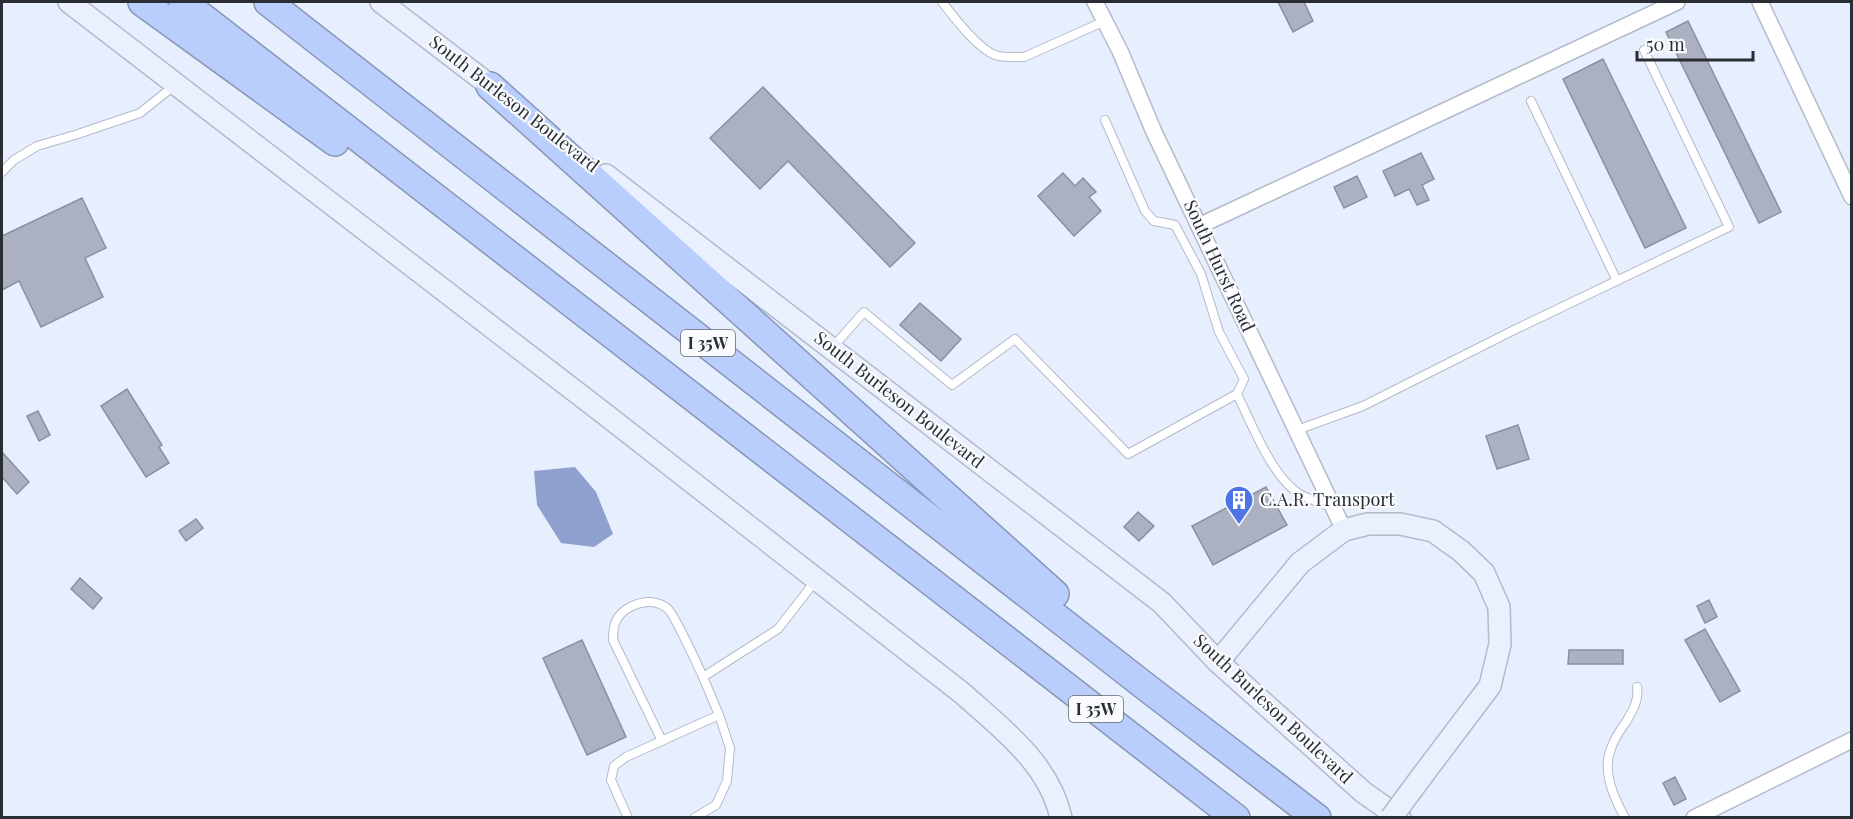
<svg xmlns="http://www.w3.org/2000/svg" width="1853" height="819" font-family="'Playfair Display',serif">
<rect width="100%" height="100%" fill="#e7eefd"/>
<polygon fill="#8ea0cd" points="575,467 596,492 613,534 594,547 561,543 537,505 534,471"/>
<g fill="#abb1c0" stroke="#8a909e" stroke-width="1.5">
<polygon points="1278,2 1304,2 1313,21 1293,32"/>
<polygon points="1688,21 1781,212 1759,223 1666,32"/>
<polygon points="1603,59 1686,228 1645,248 1563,79"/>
<polygon points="763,87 915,243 890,267 788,161 760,189 710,138"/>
<polygon points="1421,153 1434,179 1422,185 1429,200 1417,205 1409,189 1395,196 1383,171"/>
<polygon points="1063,173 1075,186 1083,178 1096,192 1089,197 1101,211 1074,236 1038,196"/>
<polygon points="1357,176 1367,197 1344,208 1334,187"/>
<polygon points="82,198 106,248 85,258 103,297 41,327 19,281 2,290 2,236"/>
<polygon points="920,303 961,339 941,361 900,325"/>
<polygon points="127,389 162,445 159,447 169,463 146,477 101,406"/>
<polygon points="38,411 50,435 39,441 27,416"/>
<polygon points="1518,425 1529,459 1497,469 1486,436"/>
<polygon points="2,452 29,482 17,494 2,477"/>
<polygon points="1266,487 1287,525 1213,565 1192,526"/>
<polygon points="1138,512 1154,526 1139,541 1124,527"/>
<polygon points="196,519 203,528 186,541 179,531"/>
<polygon points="80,578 102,598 93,609 71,589"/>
<polygon points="1709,600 1717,617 1705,623 1697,606"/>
<polygon points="1705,629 1740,691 1720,702 1685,640"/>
<polygon points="582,640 626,737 587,755 543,658"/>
<polygon points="1569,650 1623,650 1623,664 1568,664"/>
<polygon points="1675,777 1686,799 1674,805 1663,783"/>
</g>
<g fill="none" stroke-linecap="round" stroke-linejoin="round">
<g stroke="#b3bac9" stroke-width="10">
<g id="service">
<path d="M942,2C954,17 977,48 995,55C1004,58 1014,57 1024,57L1105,21"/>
<polyline points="1531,101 1617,281"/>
<path d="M1105,120L1145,211L1154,221L1175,225L1201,274L1219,332L1244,379L1237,394C1251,422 1271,475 1298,493C1307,499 1321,503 1332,507"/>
<polyline points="2,172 14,160 37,146 75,135 140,113 175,85"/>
<polyline points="832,348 864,312 952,385 1015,339 1128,454 1237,394"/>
<polyline points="1297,430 1363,406 1514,330 1729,227 1644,50"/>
<path d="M662,741L613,640C613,624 616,614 632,606C643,601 656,600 667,608C673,612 698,666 703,677"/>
<polyline points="628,818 611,780 614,766 626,757 719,715"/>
<polyline points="694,818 716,805 727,781 730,748 719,715 703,677 778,629 816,580"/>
<path d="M1625,818C1613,796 1601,770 1612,746C1615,737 1621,729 1626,722C1633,710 1639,701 1637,687"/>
</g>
</g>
<g stroke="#b3bac9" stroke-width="18">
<g id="minor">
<polyline points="1095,2 1120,51 1154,132 1344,530"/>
<polyline points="1760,2 1852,197"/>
<polyline points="1199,226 1677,2"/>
<polyline points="1694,818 1852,740"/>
</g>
</g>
<g stroke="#b3bac9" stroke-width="24">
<g id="secondary">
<path d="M69,2L606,415L962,693C1001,728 1049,763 1061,818"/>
<polyline points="381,2 501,94"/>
<polyline points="606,175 1162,603 1218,662 1363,792 1400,818"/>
<polyline points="1218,662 1300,563 1344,530 1368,524 1400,524 1433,531 1461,551 1484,573 1499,607 1500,644 1490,686 1425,772"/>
</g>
</g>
<g stroke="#8896b6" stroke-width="30">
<g id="motorway">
<polyline points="142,2 335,142"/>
<polyline points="183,2 1236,818"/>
<polyline points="268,2 1146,687 1317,818"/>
<polyline points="490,86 1055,594"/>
</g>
</g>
<use href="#service" stroke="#fff" stroke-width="8"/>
<use href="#minor" stroke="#fff" stroke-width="15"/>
<use href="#secondary" stroke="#eaf0fe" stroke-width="21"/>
<use href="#motorway" stroke="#bacefd" stroke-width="27"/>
<g stroke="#b3bac9" stroke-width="24" stroke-linecap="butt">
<polyline id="secondary-bridge" points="1391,818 1425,772"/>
</g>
<use href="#secondary-bridge" stroke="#eaf0fe" stroke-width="21"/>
</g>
<defs>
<g id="building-pin" transform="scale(1.5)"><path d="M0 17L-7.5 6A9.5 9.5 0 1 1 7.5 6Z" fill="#4e74e7" stroke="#f9fbfe"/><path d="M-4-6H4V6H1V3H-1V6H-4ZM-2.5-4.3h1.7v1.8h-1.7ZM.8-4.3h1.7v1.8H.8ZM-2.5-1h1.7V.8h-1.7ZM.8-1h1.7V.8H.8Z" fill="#fff"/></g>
</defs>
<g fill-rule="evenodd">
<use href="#building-pin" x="1239" y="500"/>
</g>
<g text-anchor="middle" stroke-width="4.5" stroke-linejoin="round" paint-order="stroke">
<g fill="#f9fbfe" stroke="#686b70" stroke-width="1.5">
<rect x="681" y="330" width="54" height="26" rx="4.5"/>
<rect x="1069" y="696" width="54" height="26" rx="4.5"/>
</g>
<g font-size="16" font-weight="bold" fill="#2a2d33">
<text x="708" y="349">I 35W</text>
<text x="1096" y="715">I 35W</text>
</g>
<g font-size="18" fill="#2a2d33" stroke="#f9fbfe">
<text transform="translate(514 104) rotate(38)" y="6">South Burleson Boulevard</text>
<text transform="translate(1219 266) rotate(65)" y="6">South Hurst Road</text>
<text transform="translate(899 400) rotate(38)" y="6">South Burleson Boulevard</text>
<text transform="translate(1273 709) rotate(43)" y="6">South Burleson Boulevard</text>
</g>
<g font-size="18" fill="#2a2d33" stroke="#f9fbfe" text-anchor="start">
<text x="1260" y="506">C.A.R. Transport</text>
</g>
</g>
<rect width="1853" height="819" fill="none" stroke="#2a2d33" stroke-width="6"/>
<path d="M1637 51v9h116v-9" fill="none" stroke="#2a2d33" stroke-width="3"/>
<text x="1646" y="51" font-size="18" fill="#2a2d33" stroke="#f9fbfe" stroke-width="4.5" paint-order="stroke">50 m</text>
</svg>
